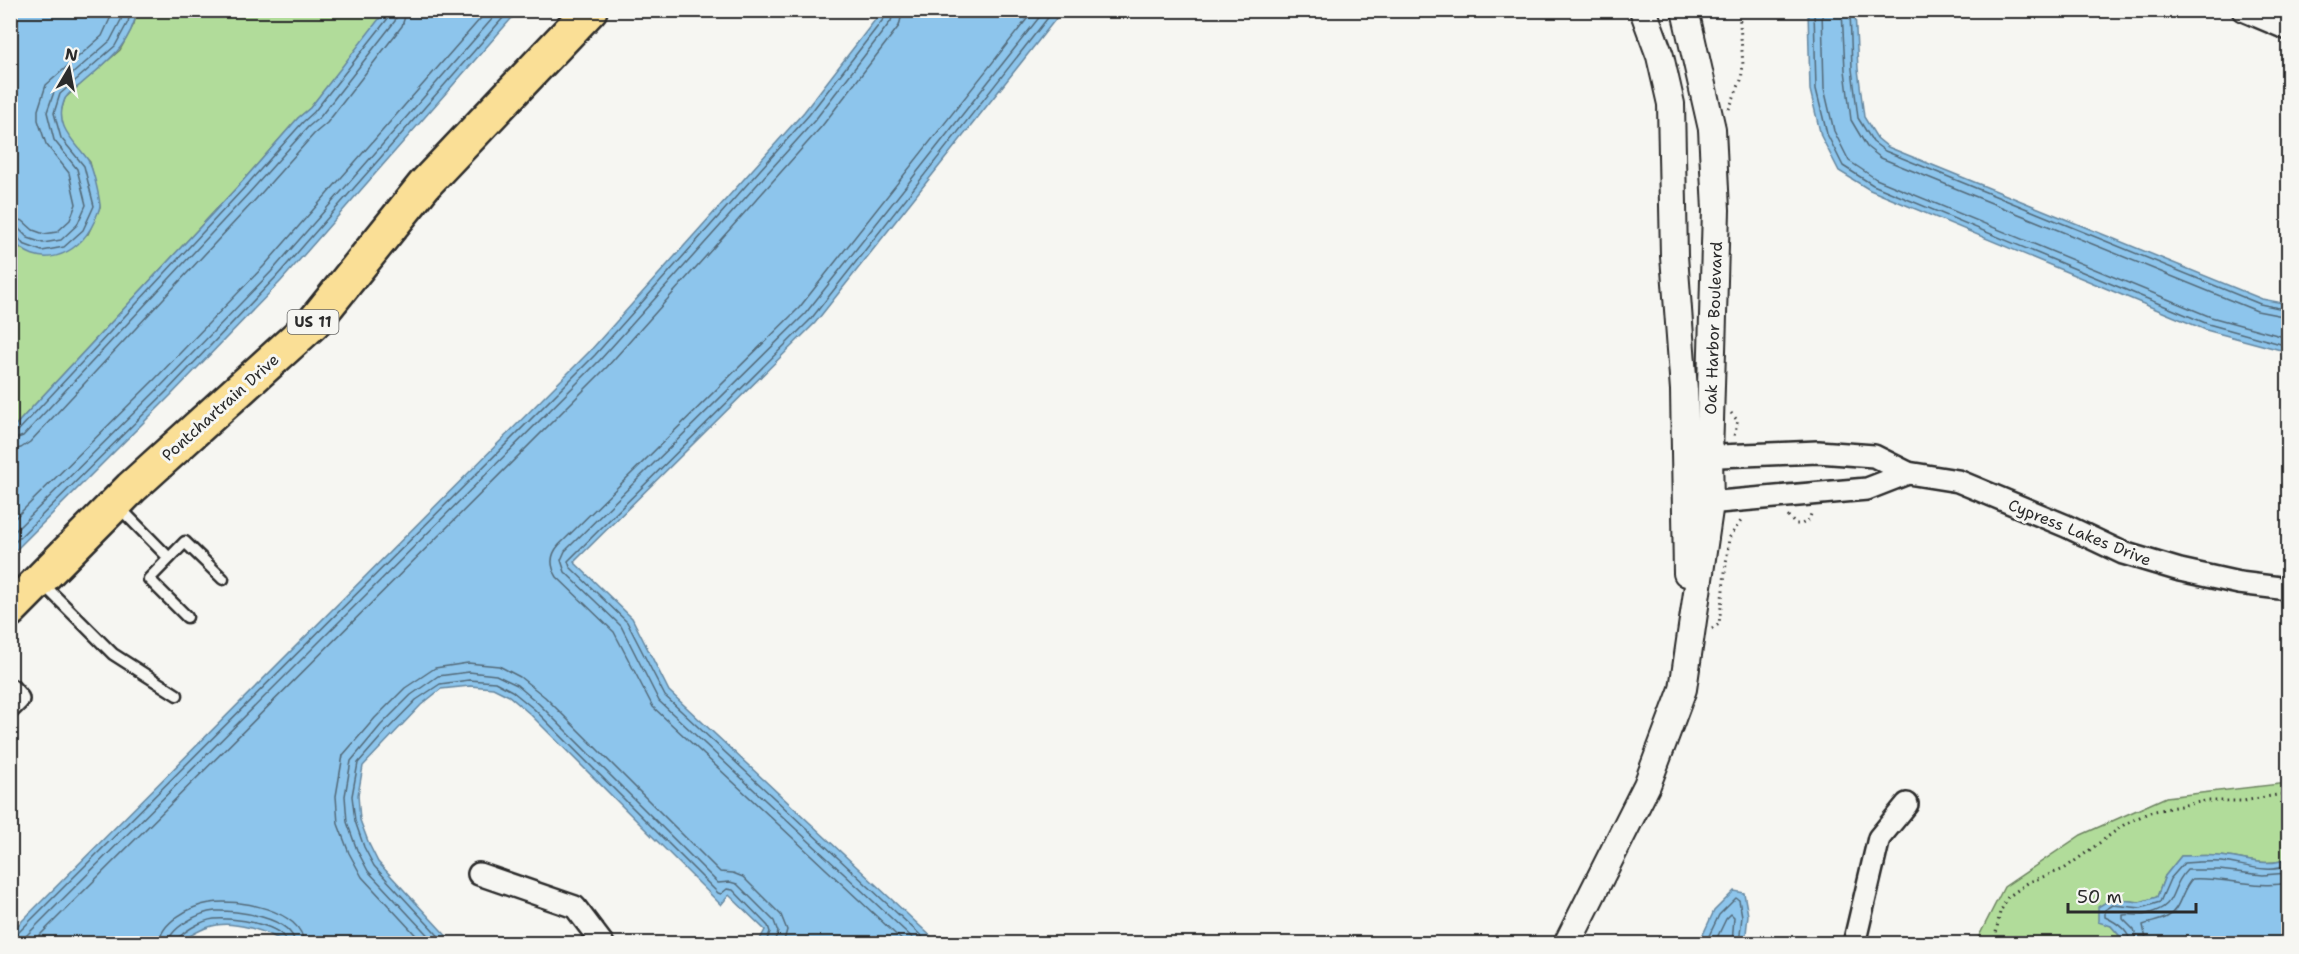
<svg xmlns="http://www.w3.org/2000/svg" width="2299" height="954" font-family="'Shantell Sans',sans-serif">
<rect width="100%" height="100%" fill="#f6f6f2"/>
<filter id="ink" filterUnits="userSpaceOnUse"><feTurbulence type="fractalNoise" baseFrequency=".0167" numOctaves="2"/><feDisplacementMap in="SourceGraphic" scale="12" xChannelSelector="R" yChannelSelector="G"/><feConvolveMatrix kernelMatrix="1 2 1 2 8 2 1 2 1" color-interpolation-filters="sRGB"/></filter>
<g filter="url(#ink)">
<g fill="#b1dc9a" stroke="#6e8462" stroke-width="1.5">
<polygon points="137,11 386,11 310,108 298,118 240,184 11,430 10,238 19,249 88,234 100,207 90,162 66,135 60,115 65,98 120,50 134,24"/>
<path d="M2288,783V858C2268,869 2240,857 2219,856C2206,855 2193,856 2181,856L2165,876L2157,897L2140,902L2111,899V926L2126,943L1975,944L2004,887L2081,835L2166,797Z"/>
</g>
<g fill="#8dc5ec" stroke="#66879f" stroke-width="1.5">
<polygon points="386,10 518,11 281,281 171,395 11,555 11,430 240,184 298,118 310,108"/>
<path d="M19,11H137C130,47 106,62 80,85C75,89 66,94 64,101C54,127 75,141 88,160C93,168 99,195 100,205C100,210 96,216 94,222C78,257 37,272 11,238L10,32Z"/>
<path d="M882,11H1062L815,323L574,562L632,618L669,691L938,943H758L765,930L729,895L721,905L530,714L509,696L493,688L470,686L441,689L421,705L363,766L358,795L360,820L369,844L378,862L453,943H284C269,931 232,920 212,926C200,929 189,936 179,943H11V932L590,351L804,112Z"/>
<polygon points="1808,11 1855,11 1858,69 1864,117 1877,138 1888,147 2262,299 2288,304 2288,352 2206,330 1870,190 1839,171 1821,136 1810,90"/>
<path d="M2181,856C2193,856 2206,855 2219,856C2240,857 2268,869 2288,858V943H2126L2111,926L2098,922V907L2111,899L2140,902L2157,897L2165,876Z"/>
<polygon points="1734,891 1744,893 1748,915 1745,943 1699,943 1714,911"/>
</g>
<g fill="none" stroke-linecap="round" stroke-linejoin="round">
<g stroke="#526978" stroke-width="1.5">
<polyline points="1814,10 1816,89 1827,134 1843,166 1873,185 2208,324 2288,346"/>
<polyline points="1822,10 1824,88 1834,131 1849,161 1876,179 2211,317 2288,338"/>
<polyline points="1842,10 1845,70 1851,120 1867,147 1881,158 2257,311 2288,317"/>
<polyline points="1850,10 1852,69 1858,118 1873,142 1885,151 2260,304 2288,310"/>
<polyline points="10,218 23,221 33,230 44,234 57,232 70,220 76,204 69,173 46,144 38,120 38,110 46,85 102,36 114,10"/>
<polyline points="10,227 19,229 28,238 43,243 61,240 77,225 86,205 77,169 54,140 47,112 55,89 110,41 121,20 123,10"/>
<polyline points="10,235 17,236 23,244 42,251 64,247 83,230 94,206 84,166 61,138 54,113 60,94 115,46 128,22 131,10"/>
<polyline points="10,433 18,431 244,188 303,122 314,112 389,17 390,10"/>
<polyline points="10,441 23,436 249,193 308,127 320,117 395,21 398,10"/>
<polyline points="10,450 21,448 30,442 256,199 314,134 327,123 402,26 407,10"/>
<polyline points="10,523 155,379 264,266 488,10"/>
<polyline points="10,536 161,386 271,272 500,10"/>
<polyline points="10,547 167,391 276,277 510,10"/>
<polyline points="10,936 17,934 595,355 809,115 885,17 887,10"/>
<polyline points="13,944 23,939 600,360 815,120 891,21 894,10"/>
<polyline points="31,944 607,367 822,126 899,26 903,10"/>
<path d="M159,944C160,922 191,906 210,903C237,898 303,910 304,944"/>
<path d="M168,944C169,928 200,912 215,911C236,910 293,917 295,944"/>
<path d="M176,944C177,933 204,920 214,919C231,917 285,924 287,944"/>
<polyline points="424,944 362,877 349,853 338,824 336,796 343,755 375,718 405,688 435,668 468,663 499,666 520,677 545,697 720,872 733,873 743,877 781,915 787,930 783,944"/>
<polyline points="436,944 368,871 357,850 347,822 345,796 351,761 381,725 411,695 438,676 469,672 496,675 517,685 539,704 718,883 730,882 737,884 774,921 778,932 773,944"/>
<polyline points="446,944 374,866 364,847 355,821 352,796 358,763 387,730 416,700 440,684 469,680 495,682 512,691 534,709 718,893 721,894 727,889 733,890 768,926 770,932 765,944"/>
<path d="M906,944L653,707L614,632L557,577C550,566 550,555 559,545L799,308L1034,10"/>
<polyline points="919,944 659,701 621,626 565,572 561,560 565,551 805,314 1045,10"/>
<polyline points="930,944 665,696 627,622 570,567 568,561 811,319 1054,10"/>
<polyline points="1705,944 1719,915 1736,898 1739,900 1742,916 1739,944"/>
<polyline points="1714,944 1726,919 1731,914 1734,917 1732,944"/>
<path d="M2131,944C2129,930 2116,922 2105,917V910L2113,905L2141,908L2160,902L2170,879L2184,863C2196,862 2210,861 2222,862C2242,864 2270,875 2288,865"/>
<path d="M2138,944L2134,930L2123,919V915C2130,913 2139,917 2147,914C2180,905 2167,891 2187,870H2219L2263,875L2288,873"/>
<path d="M2147,944L2143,925C2151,922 2160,921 2167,917C2181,909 2181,890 2192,879C2224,877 2257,889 2288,883"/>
</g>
<g stroke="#2b2b2b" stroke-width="15">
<g id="service">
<polyline points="118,506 169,558"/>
<polyline points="42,583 113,654 177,695"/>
<polyline points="187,617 149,579 185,542 223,579"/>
</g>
</g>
<g stroke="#2b2b2b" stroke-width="26">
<g id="minor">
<polyline points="2243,10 2288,29"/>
<polyline points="1695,457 1818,452 1874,456 1908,473 1958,481 2066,526 2123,553 2180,570 2239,583 2288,589"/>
<polyline points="1696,504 1867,489 1908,473"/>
<polyline points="10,690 18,699 10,707"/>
<polyline points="479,874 575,907 603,944"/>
<polyline points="1854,944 1879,838 1907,804"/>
</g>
</g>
<g stroke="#2b2b2b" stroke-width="30">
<g id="tertiary">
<polyline points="1643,10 1660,56 1671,104 1674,256 1684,390 1687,573"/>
<polyline points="1567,944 1647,785 1683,689 1710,503 1709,456 1716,210 1712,129 1685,10"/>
</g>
</g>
<g stroke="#2b2b2b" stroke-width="38">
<polyline id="primary" points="10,610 131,488 314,322 425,184 590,10"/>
</g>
<g stroke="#2b2b2b" stroke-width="3" stroke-dasharray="1.5 4.5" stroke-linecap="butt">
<polyline points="1729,109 1741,80 1743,65 1739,10"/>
<polyline points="1731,413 1738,421 1734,436"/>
<polyline points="1788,516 1795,524 1802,524 1809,520 1812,511"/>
<polyline points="1712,629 1719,624 1729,538 1743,518"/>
<polyline points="1996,944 1995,938 2000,912 2008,897 2029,882 2064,869 2125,824 2150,812 2205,801 2243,801 2288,793"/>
</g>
<use href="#service" stroke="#f6f6f2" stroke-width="10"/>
<use href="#minor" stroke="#f6f6f2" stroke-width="21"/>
<use href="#tertiary" stroke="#f6f6f2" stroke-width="26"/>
<use href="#primary" stroke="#fadf96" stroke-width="33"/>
</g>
</g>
<g text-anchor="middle" stroke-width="6" stroke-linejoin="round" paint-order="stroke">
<rect fill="#f6f6f2" stroke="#686867" stroke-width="1.5" x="287.5" y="310" width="51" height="24" rx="4.5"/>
<g font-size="15" font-weight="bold" fill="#2b2b2b">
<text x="313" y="327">US 11</text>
</g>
<g font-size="16" fill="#2b2b2b" stroke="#f6f6f2">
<text transform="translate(1713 328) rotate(-88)" y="6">Oak Harbor Boulevard</text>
<text transform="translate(220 407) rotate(-42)" y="6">Pontchartrain Drive</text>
<text transform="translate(2080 532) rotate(22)" y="6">Cypress Lakes Drive</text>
</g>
</g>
<rect width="2299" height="954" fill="none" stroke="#f6f6f2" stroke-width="36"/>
<rect x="18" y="18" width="2263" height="918" fill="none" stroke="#2b2b2b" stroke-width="2" filter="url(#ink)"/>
<g transform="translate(69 69) rotate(10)" stroke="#f6f6f2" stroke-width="4.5" paint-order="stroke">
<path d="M0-4.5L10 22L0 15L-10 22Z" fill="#2b2b2b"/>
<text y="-9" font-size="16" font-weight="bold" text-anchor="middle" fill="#2b2b2b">N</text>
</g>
<path d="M2068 903v9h128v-9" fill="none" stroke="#2b2b2b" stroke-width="3"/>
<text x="2077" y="903" font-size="18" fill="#2b2b2b" stroke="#f6f6f2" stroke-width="4.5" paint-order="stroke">50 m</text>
</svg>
